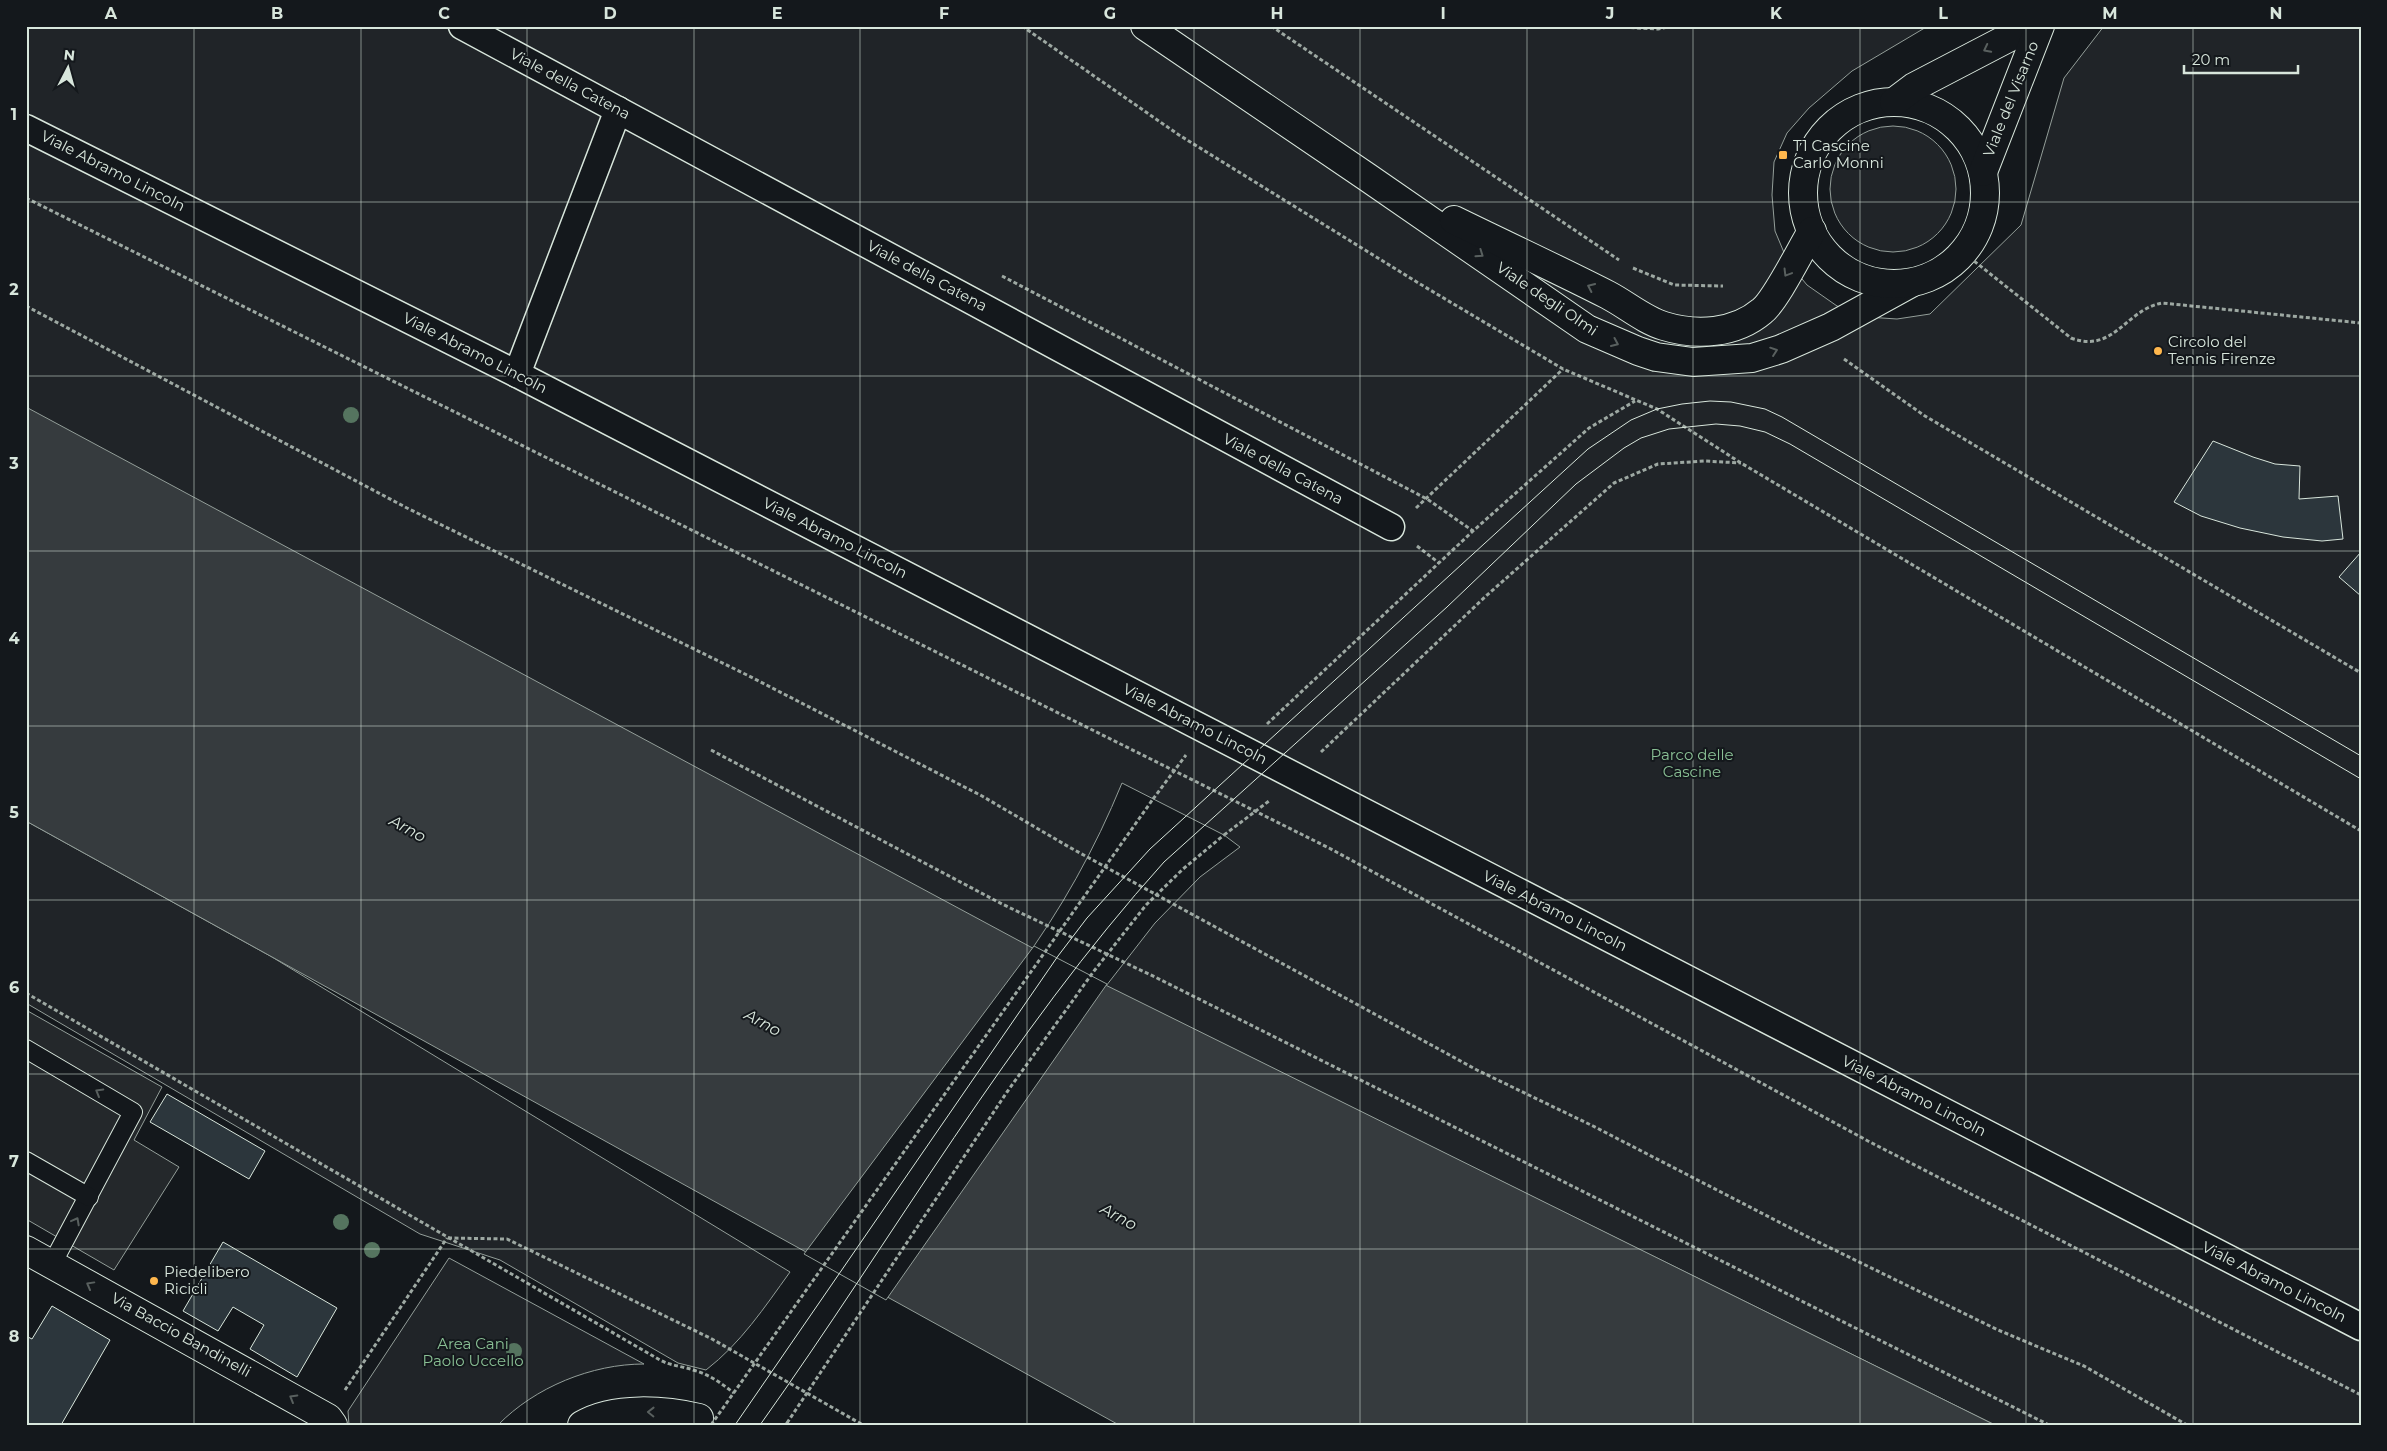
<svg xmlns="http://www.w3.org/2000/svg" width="2387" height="1451" font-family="Montserrat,sans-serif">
<rect width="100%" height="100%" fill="#14181c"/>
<g fill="#202428" stroke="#939e99">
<path d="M26,26H1928L1852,71L1809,108L1787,133L1774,162L1772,195L1775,231L1788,262L1807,285L1837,306L1867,317L1897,319L1930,314L2021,225L2064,78L2104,26H2361V1425H1995L1106,986L1155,923L1200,877L1240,847L1224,835L1122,783C1095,849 1061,910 1019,967L26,416Z"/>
<circle cx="1893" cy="189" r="63"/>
<path d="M26,821L272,957L790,1272C764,1308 741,1343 706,1370L678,1363L500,1260L420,1234L26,1003Z"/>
<path d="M449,1258L644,1364C592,1364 535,1387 498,1425H349L348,1411Z"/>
</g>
<polygon fill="#24282b" stroke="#939e99" points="26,1010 162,1087 134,1140 179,1167 114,1270 26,1219"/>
<polygon fill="#363b3e" stroke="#939e99" points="26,407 1053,959 1995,1425 1119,1425 26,821"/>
<polygon fill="#14181c" stroke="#939e99" points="1034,946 1107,984 886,1300 804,1254"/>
<g fill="#2c363c" stroke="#d8e6dc">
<polygon points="2213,441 2253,457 2275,464 2300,466 2299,499 2338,496 2343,539 2322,541 2283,537 2240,528 2201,516 2174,502"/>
<polygon points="2361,552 2361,596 2339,577"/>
<polygon points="167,1094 265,1151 249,1179 150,1122"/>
<polygon points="223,1242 337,1308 297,1377 250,1349 264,1325 233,1307 218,1331 183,1311"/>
<polygon points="52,1306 110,1340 61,1425 26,1425 26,1336 32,1339"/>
</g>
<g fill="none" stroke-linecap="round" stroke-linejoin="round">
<g stroke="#d8e6dc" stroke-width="20">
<g id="service">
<polyline points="26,1049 133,1112 52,1264"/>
<polyline points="26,1161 89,1197"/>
</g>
</g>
<g stroke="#d8e6dc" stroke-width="29">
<g id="pedestrian">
<polyline points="462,26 1391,527"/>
<polyline points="26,128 517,374 2361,1327"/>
<polyline points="517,374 618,110"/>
</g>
</g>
<g stroke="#d8e6dc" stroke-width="30">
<g id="minor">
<polyline points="1145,26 1367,177 1587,329 1638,351 1656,357 1693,362 1752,358 1781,349 1831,327 1911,283"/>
<circle cx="1894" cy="193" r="91"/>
<polyline points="1894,102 1914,87 2031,26"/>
<polyline points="1983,172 2040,26"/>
<path d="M1454,220C1505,245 1557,269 1608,295C1627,305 1644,320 1664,326C1696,336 1735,334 1762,311C1776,300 1801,249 1812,231"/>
</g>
</g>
<g stroke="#d8e6dc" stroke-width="30">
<polyline id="tertiary" points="26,1250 328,1418 333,1425"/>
</g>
<g stroke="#d8e6dc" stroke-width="30">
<path id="primary" d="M582,1425C614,1406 665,1410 699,1418"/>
</g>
<g stroke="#9da8a2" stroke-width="3" stroke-dasharray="4 2.5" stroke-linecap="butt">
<polyline points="1022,26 1179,135 1420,284 1563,369 1657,409 1741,463 2361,831"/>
<polyline points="1271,26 1619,260"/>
<polyline points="1598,26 1658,29 1674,26"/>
<polyline points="26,198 1329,848 1868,1141 2361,1395"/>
<path d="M1964,253L2071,338C2114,354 2125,310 2162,303L2361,323"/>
<polyline points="1633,268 1674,285 1723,286"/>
<polyline points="1002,276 1427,499 1473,531"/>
<polyline points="26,306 407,508 749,676 982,796 1069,847 1477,1070 1593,1126 1806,1236 1998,1330 2084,1366 2187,1425"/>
<polyline points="1844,359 1925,416 2361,673"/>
<polyline points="1416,508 1563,369"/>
<polyline points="1417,546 1439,563"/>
<polyline points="1267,724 1473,531 1589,428 1635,401"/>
<polyline points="711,750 1002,904 1155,977 2049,1425"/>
<polyline points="1321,752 1486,596 1614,483 1658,464 1705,461 1741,463"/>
<polyline points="1153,799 1186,755"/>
<polyline points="1224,835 1269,801"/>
<path d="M26,993L660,1360C671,1366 682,1366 693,1370C709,1374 722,1384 734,1393"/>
<polyline points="448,1238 507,1239 712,1339 863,1425"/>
<polyline points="345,1390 447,1238"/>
<polyline points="786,1425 787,1423 789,1425"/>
</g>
<use href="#service" stroke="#14181c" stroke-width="18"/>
<use href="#pedestrian" stroke="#14181c" stroke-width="26"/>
<use href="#minor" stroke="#14181c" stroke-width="28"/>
<use href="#tertiary" stroke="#14181c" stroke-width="28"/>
<use href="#primary" stroke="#14181c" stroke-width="28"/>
<g stroke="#d8e6dc" stroke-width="1">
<polyline points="735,1425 1058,956 1087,918 1150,849 1588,449 1631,420 1657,409 1682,404 1710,401 1731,402 1765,409 1782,417 2361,756"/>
<path d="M760,1425C894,1237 1009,1034 1164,862L1447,607L1576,484L1624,448L1641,438L1669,429L1716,424L1740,426L1765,432L1790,444L2361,779"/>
</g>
<g stroke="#9da8a2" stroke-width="3" stroke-dasharray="4 2.5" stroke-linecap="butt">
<polyline points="787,1423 1007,1092 1094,971 1146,905 1183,869 1224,835"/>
<polyline points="711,1425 1153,799"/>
</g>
</g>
<g fill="#55745f">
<circle cx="351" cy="415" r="8"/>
<circle cx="341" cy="1222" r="8"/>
<circle cx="372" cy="1250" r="8"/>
<circle cx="514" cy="1351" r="8"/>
</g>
<defs><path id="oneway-chevron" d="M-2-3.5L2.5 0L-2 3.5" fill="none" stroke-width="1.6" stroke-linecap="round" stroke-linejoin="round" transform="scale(1.25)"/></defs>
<g stroke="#59605f">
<use href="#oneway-chevron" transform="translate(1987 49) rotate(153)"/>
<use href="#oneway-chevron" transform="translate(1480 254) rotate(35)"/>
<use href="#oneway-chevron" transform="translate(1787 273) rotate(121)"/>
<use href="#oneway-chevron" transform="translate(1591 287) rotate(-155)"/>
<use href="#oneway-chevron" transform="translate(1615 343) rotate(24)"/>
<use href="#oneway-chevron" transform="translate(1774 351) rotate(-19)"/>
<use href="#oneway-chevron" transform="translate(99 1092) rotate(-150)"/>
<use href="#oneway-chevron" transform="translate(76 1221) rotate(-62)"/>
<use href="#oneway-chevron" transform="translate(90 1285) rotate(-151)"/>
<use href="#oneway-chevron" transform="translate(293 1398) rotate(-150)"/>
<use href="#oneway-chevron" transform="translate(651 1412) rotate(-179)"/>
</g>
<path fill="none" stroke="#d8e6dc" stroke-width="1" stroke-opacity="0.55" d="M194,26V1425M361,26V1425M527,26V1425M694,26V1425M860,26V1425M1027,26V1425M1194,26V1425M1360,26V1425M1527,26V1425M1693,26V1425M1860,26V1425M2026,26V1425M2193,26V1425M26,202H2361M26,376H2361M26,551H2361M26,726H2361M26,900H2361M26,1074H2361M26,1249H2361"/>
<g fill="#ffb74d" stroke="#14181c" stroke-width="2">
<rect x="1778" y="150" width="10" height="10" rx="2.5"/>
<circle cx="2158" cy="351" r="5"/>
<circle cx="154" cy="1281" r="5"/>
</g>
<g text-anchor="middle" stroke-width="4" stroke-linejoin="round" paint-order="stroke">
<g font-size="15" fill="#d8e6dc" stroke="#14181c">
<text transform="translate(570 84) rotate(28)" y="5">Viale della Catena</text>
<text transform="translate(2011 99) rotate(-68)" y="5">Viale del Visarno</text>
<text transform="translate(113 171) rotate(27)" y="5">Viale Abramo Lincoln</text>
<text transform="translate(927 276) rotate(28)" y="5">Viale della Catena</text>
<text transform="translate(1547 299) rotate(34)" y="5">Viale degli Olmi</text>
<text transform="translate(475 353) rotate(27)" y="5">Viale Abramo Lincoln</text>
<text transform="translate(1283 469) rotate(28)" y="5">Viale della Catena</text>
<text transform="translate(835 538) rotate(27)" y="5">Viale Abramo Lincoln</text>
<text transform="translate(1195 724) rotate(27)" y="5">Viale Abramo Lincoln</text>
<text transform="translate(1555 911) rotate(27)" y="5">Viale Abramo Lincoln</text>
<text transform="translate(1914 1096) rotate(27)" y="5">Viale Abramo Lincoln</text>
<text transform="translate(2274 1282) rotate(27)" y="5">Viale Abramo Lincoln</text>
<text transform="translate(181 1335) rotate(29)" y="5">Via Baccio Bandinelli</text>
</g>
<g font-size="15" fill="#d8e6dc" stroke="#14181c" text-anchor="start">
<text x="1793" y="151">T1 Cascine<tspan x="1793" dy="17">Carlo Monni</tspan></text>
<text x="2168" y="347">Circolo del<tspan x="2168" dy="17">Tennis Firenze</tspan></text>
<text x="164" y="1277">Piedelibero<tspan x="164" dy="17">Ricicli</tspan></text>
</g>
<g font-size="15" fill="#8ac095" stroke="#14181c">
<text x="1692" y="760">Parco delle<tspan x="1692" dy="17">Cascine</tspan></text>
<text x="473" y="1349">Area Cani<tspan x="473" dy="17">Paolo Uccello</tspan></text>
</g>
<g font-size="16" font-style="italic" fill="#d8e6dc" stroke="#14181c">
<text transform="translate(408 828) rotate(29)" y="6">Arno</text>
<text transform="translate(763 1022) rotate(29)" y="6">Arno</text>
<text transform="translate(1119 1216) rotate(29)" y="6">Arno</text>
</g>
</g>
<rect width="2387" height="1451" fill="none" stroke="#14181c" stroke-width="55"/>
<g transform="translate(68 68) rotate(6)" stroke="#14181c" stroke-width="4" paint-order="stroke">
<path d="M0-4L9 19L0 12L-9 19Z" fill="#d8e6dc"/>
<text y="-8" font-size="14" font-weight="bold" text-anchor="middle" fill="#d8e6dc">N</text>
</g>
<path d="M2184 65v8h114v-8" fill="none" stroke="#d8e6dc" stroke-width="2.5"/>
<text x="2192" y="65" font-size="15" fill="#d8e6dc" stroke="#14181c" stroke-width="4" paint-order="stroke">20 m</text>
<rect x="28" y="28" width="2332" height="1396" fill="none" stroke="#d8e6dc" stroke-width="2"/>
<g font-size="16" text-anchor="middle" font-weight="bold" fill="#d8e6dc">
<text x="111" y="19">A</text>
<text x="277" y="19">B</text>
<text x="444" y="19">C</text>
<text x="610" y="19">D</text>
<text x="777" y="19">E</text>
<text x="944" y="19">F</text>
<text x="1110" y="19">G</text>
<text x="1277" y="19">H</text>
<text x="1443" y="19">I</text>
<text x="1610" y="19">J</text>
<text x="1776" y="19">K</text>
<text x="1943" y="19">L</text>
<text x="2110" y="19">M</text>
<text x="2276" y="19">N</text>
<text x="14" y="120">1</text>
<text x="14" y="295">2</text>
<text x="14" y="469">3</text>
<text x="14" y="644">4</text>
<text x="14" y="818">5</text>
<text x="14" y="993">6</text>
<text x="14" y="1167">7</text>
<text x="14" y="1342">8</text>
</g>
</svg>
